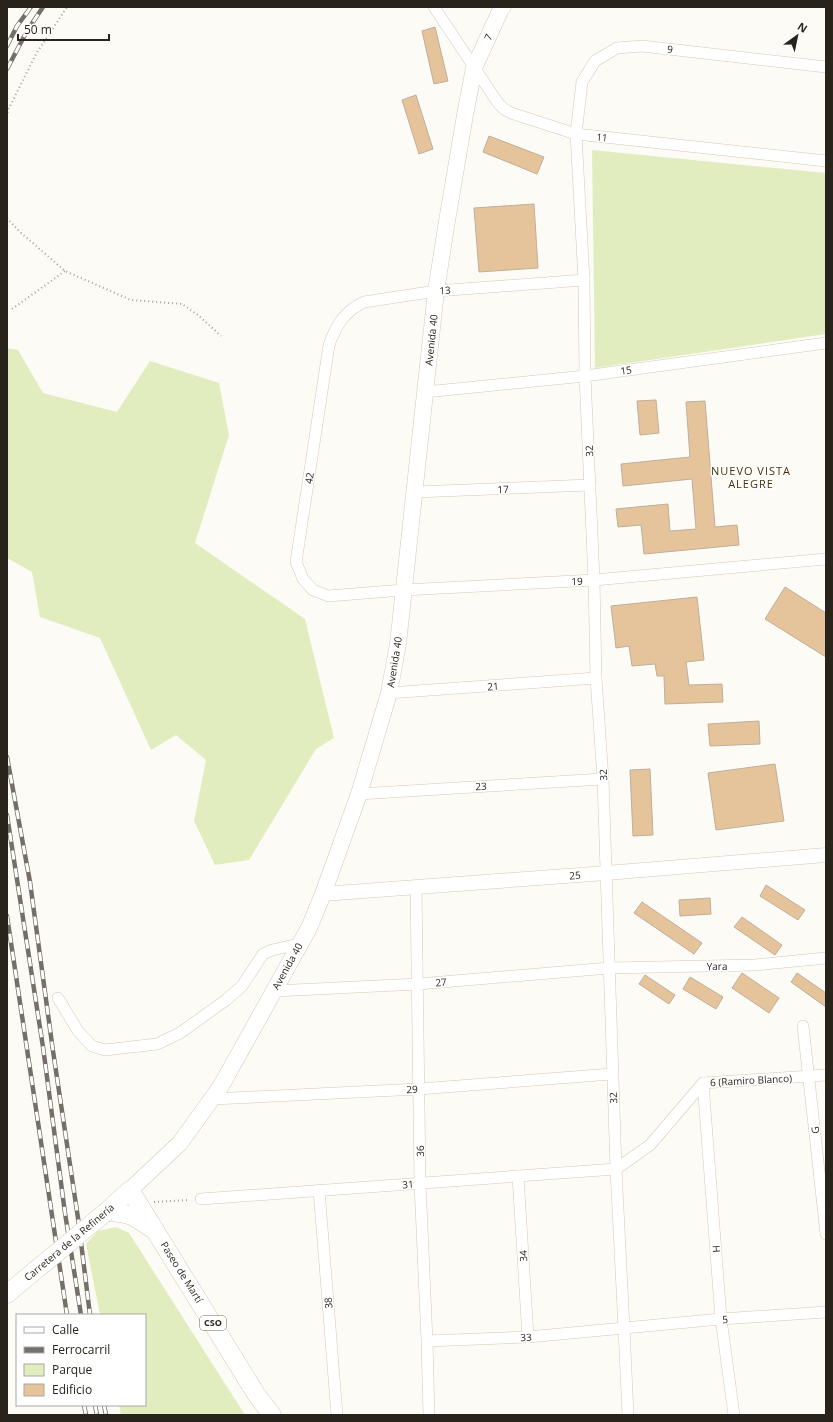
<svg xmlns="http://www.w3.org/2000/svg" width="833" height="1422" font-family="'Open Sans',sans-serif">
<rect width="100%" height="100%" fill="#fdfbf6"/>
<g fill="#e2edbf">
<polygon points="592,150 826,173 826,334 595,368"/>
<polygon points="7,348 18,350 43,393 117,412 150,361 219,383 229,435 195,543 305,619 334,738 316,749 249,860 215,865 194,821 206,760 176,735 151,750 100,638 40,617 32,572 7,558"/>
<polygon points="116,1227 129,1233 245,1415 121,1415 119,1405 145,1405 145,1315 100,1315 86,1244 98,1231"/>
</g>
<g fill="#e5c49c" stroke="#bfae99">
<polygon points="435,27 448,81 434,84 422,31"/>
<polygon points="416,95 433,149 419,154 402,100"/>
<polygon points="489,136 544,157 537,174 483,152"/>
<polygon points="534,204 538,268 479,272 474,208"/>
<polygon points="656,400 659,433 640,435 637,401"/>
<polygon points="705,401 715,527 737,525 739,545 644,554 641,525 618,527 616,509 668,504 670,531 696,529 692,479 623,486 621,464 690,457 686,402"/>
<polygon points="785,587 826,613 826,657 765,619"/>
<polygon points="697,597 704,660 686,662 689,685 722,684 723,702 665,704 664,676 657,676 655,664 632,666 629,646 616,648 611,606"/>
<polygon points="759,721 760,744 710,746 708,724"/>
<polygon points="775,764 784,821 716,830 708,773"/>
<polygon points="650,769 653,835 633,836 630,770"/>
<polygon points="766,885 805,910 798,920 760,896"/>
<polygon points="710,898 711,914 680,916 679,900"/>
<polygon points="642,902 702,943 694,954 634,913"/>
<polygon points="742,917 782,945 775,955 734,927"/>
<polygon points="742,973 779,998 769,1013 732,988"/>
<polygon points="797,973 826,993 826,1007 791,982"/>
<polygon points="645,975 675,995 669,1004 639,984"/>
<polygon points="690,977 723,997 716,1009 683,989"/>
</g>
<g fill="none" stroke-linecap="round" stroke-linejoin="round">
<g stroke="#d5cab2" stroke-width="12">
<g id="minor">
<polyline points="434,7 498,103 504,109 511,113 576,134 826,161"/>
<path d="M584,280L436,291L364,302C345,311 336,325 329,345L296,562L303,579L313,590L328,596L403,590L594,580L826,559"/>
<polyline points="425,392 585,376 826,343"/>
<polyline points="415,492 590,485"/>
<polyline points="389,693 596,678"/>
<polyline points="359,794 603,779"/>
<polyline points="416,886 420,1183 427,1341 429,1415"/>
<polyline points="274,991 418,984 609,968 755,965 826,958"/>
<polyline points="58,998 78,1031 92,1046 105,1050 157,1044 180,1033 226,1000 242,986 263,954 272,950 299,944"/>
<polyline points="803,1026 826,1234"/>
<polyline points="703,1083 721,1319 734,1415"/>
<polyline points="212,1099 419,1089 612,1074"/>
<polyline points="518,1176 528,1337"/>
<polyline points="319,1190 337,1415"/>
<polyline points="201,1199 616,1169 650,1145 703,1083 826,1075"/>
<polyline points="427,1341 528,1337 721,1319 826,1312"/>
<polyline points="628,1415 624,1328 616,1169 603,779 596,678 594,580 585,376 584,280 576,134 582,82 595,61 617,48 642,46 826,67"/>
</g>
</g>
<g stroke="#d5cab2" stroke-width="15">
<polyline id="tertiary" points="323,894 606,873 826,855"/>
</g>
<g stroke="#d5cab2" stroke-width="17">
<polyline id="secondary" points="130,1190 180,1143 221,1086 309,928 323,894 359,794 389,693 398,644 436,291 447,221 465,115 474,68 501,9 503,7"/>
</g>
<g stroke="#d5cab2" stroke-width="19">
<g id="primary">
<polyline points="106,1212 130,1190 256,1394 272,1415"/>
<path d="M106,1212C128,1212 133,1216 151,1228"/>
<polyline points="7,1294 37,1269"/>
</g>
</g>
<g stroke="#a3a099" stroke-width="2" stroke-dasharray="1 3" stroke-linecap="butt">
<polyline points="7,117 8,110 36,54 67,7"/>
<polyline points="7,218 20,232 65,271 131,300 182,304 198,315 221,336"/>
<polyline points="12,309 65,271"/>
<polyline points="154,1202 189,1200"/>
</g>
<use href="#minor" stroke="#fff" stroke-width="11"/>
<use href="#tertiary" stroke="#fff" stroke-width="14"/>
<use href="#secondary" stroke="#fff" stroke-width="16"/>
<use href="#primary" stroke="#fff" stroke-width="18"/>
<g stroke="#747068" stroke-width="4.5">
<g id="rail">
<polyline points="7,46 17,26 31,7"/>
<polyline points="7,69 27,31 43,7"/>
<polyline points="7,757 30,882 53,1051 78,1218 90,1315"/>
<polyline points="7,815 43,1047 65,1213 81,1315"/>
<polyline points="7,916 67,1315"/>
<polyline points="84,1405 86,1415"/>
<polyline points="95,1405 97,1415"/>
<polyline points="104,1405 106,1415"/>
</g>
</g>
<use href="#rail" stroke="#fff" stroke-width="3" stroke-dasharray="9" stroke-linecap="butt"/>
<g stroke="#d5cab2" stroke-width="19" stroke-linecap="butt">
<polyline id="primary-bridge" points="37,1269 106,1212"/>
</g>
<use href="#primary-bridge" stroke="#fff" stroke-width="18"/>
</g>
<g text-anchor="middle" stroke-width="3" stroke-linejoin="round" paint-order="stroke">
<rect fill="#fff" stroke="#69665f" stroke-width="1" x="200" y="1316" width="26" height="14" rx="3"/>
<g font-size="9" font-weight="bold" fill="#29241b">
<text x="213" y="1326">CSO</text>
</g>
<g font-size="10" fill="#29241b" stroke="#fff">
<text transform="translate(488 37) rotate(-66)" y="4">7</text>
<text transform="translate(670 49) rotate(7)" y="4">9</text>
<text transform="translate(602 137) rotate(6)" y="4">11</text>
<text transform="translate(445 290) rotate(-5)" y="4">13</text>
<text transform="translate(431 340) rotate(-84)" y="4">Avenida 40</text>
<text transform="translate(626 370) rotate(-8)" y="4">15</text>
<text transform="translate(589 451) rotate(-93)" y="4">32</text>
<text transform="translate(309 478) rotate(-81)" y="4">42</text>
<text transform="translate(503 489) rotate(-2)" y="4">17</text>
<text transform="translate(577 581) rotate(-3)" y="4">19</text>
<text transform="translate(394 662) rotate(-81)" y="4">Avenida 40</text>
<text transform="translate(493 686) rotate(-4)" y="4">21</text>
<text transform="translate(603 775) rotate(-92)" y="4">32</text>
<text transform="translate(481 786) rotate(-3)" y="4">23</text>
<text transform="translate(575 875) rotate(-4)" y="4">25</text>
<text transform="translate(287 966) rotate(-61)" y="4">Avenida 40</text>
<text transform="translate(717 966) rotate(-1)" y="4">Yara</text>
<text transform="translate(441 982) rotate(-5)" y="4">27</text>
<text transform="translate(751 1080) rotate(-3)" y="4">6 (Ramiro Blanco)</text>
<text transform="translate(412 1089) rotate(-3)" y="4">29</text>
<text transform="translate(613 1098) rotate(-92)" y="4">32</text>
<text transform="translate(815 1130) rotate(-96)" y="4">G</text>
<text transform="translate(420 1151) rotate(-91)" y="4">36</text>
<text transform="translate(408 1184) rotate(-4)" y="4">31</text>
<text transform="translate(69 1242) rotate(-40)" y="4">Carretera de la Refinería</text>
<text transform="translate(716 1249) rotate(-95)" y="4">H</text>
<text transform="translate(523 1256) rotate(-93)" y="4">34</text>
<text transform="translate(182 1272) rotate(58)" y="4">Paseo de Martí</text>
<text transform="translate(328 1303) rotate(-95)" y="4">38</text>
<text transform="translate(725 1319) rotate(-4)" y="4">5</text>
<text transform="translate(526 1337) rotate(-3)" y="4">33</text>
</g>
<g font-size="11" letter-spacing="1" fill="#48310d" stroke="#fff">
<text x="751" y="475">NUEVO VISTA<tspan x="751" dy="13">ALEGRE</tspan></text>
</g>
</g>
<rect width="833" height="1422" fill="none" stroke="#29241b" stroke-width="16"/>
<rect x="16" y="1314" width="130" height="92" fill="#ffffff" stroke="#a9a7a4"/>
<rect x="24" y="1327" width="20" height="6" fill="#ffffff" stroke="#a9a7a4"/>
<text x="52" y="1334" font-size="12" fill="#29241b">Calle</text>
<rect x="24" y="1347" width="20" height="6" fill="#747068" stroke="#a9a7a4"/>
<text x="52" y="1354" font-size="12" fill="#29241b">Ferrocarril</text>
<rect x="24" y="1364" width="20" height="12" fill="#e2edbf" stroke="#a9a7a4"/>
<text x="52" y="1374" font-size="12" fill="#29241b">Parque</text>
<rect x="24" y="1384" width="20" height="12" fill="#e5c49c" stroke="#a9a7a4"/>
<text x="52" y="1394" font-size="12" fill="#29241b">Edificio</text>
<g transform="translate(797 36) rotate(33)" stroke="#ffffff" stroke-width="3" paint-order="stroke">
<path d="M0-3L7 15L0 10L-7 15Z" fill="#29241b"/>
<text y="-6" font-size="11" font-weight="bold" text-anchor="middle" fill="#29241b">N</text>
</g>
<path d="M18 34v6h91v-6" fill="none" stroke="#29241b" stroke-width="2"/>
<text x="24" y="34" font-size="12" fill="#29241b" stroke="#ffffff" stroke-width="3" paint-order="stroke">50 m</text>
</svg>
